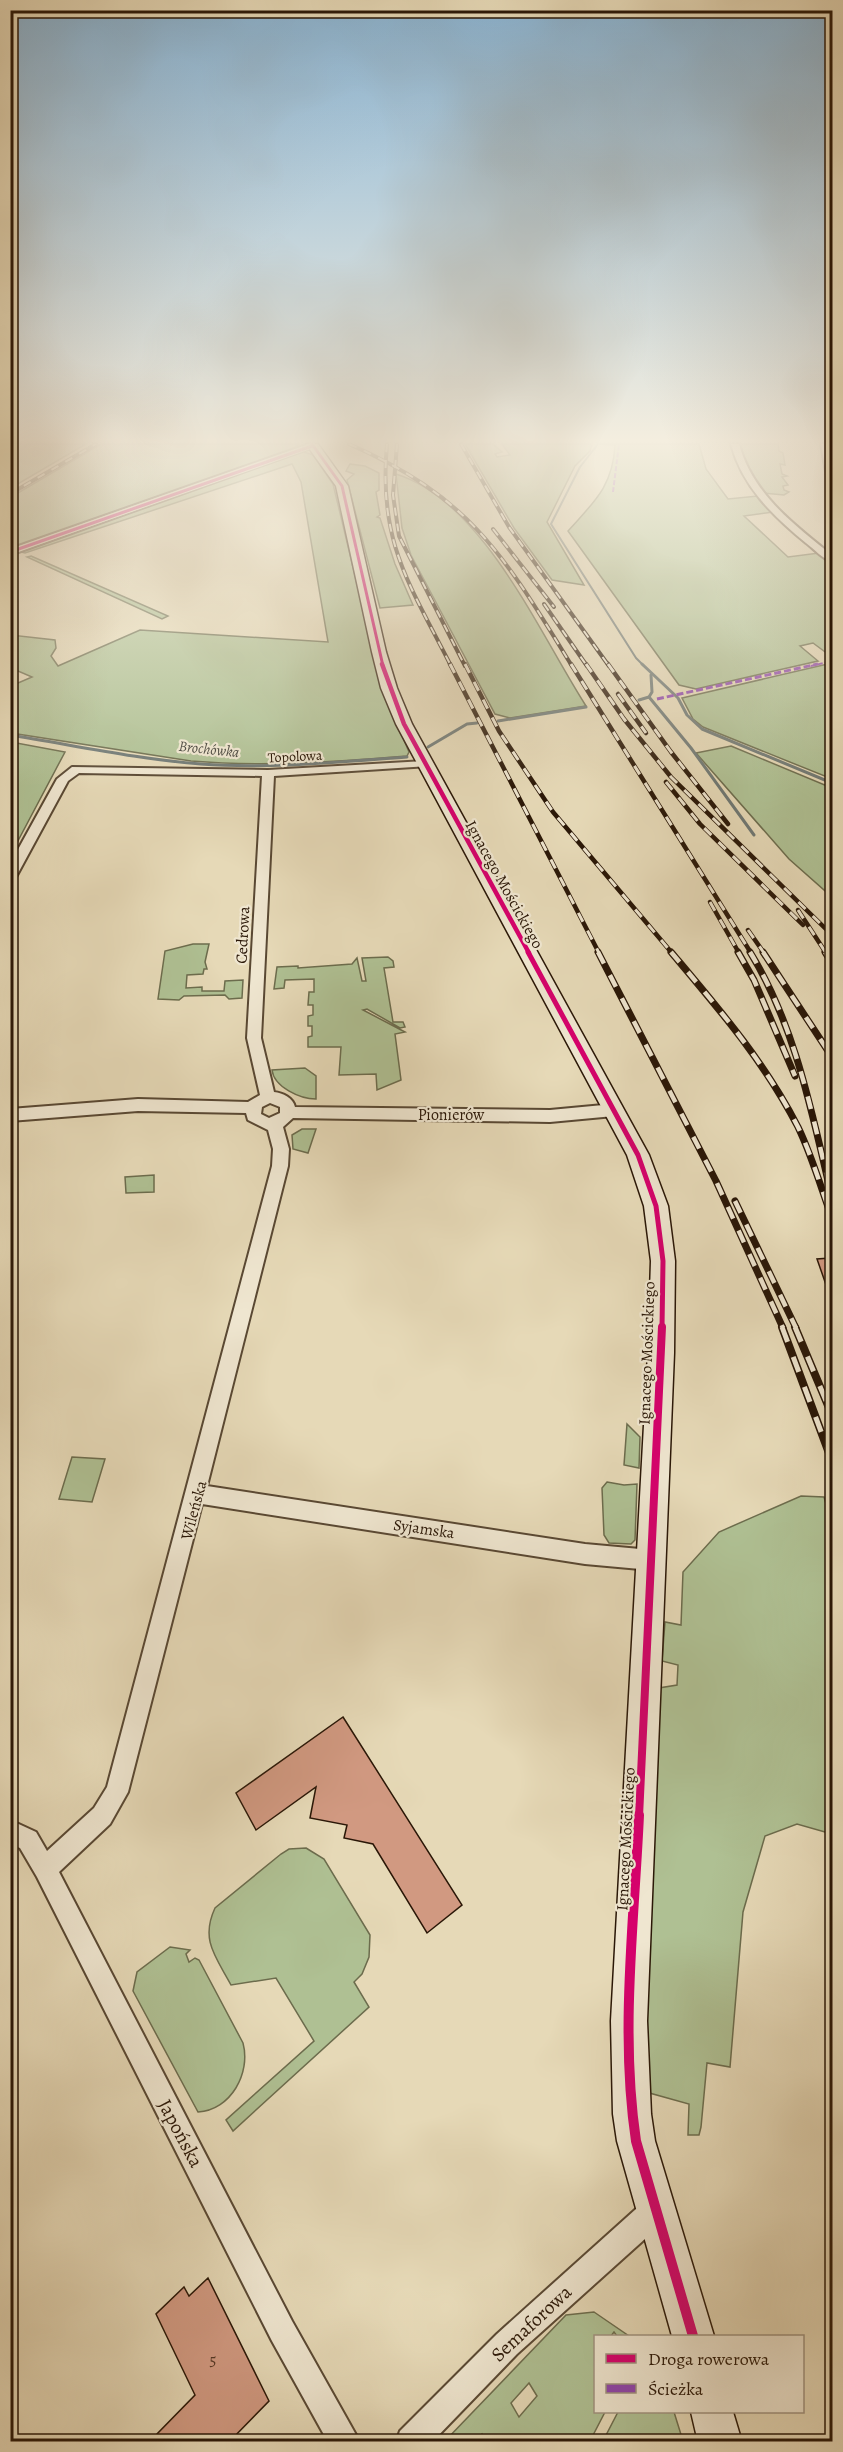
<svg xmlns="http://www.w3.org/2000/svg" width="843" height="2452" font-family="Alegreya,serif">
<rect width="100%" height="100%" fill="#e6d9b7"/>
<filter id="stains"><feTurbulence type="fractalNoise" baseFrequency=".00333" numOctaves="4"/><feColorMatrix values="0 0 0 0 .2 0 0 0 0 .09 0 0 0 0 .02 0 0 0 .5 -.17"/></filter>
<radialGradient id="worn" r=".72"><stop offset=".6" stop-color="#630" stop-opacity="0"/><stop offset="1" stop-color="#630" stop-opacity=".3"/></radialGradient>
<g fill="#afc093" stroke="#6c6c4d" stroke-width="1.5" fill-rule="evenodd">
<polygon points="10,444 86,444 11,488"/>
<polygon points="101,444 299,444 291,450 11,548 11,497"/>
<polygon points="465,444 493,444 502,452 495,454 497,457 510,455 502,444 592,444 590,451 575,466 547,522 584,585 552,580 514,528"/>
<path d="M599,444H699L706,469L728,499L758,496L774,512L744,516L788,557L819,553L832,564V657L813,643L800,646L818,661L696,689L679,685L568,531C594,502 613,486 615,445Z"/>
<polygon points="738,444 778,444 779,451 783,453 785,465 780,464 782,474 787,476 782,477 788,485 783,486 784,490 789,492 784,495 763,493 740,456"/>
<path d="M301,451L313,455L333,484L382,688L409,752L407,756C335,762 263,767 191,761L11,733V686L32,677L11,668V635L55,640L56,648L51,656L58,666L140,630L328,642L301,482L292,464L25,553L21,552L11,555V554Z"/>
<polygon points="350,464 365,466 379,473 379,490 376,492 380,515 377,517 380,518 395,564 413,605 380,608 347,480 354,474 346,471"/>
<path d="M396,474C483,501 539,633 586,706L510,718L495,714L411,555L402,528Z"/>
<polygon points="31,556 168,616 162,619 27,557"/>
<polygon points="832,663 832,779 703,727 693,719 682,698"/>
<polygon points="11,742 65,752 11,854 10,742"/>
<polygon points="731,746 832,788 832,897 789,859 696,753"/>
<polygon points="193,944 209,944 205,962 207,969 204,969 203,974 187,975 186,988 202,987 202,991 224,991 225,981 243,980 242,998 229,999 225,995 184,996 179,1000 158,999 165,951"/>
<polygon points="388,957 393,961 394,967 384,968 393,1022 403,1022 405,1027 400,1028 367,1009 363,1010 405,1032 395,1034 401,1080 377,1090 376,1074 339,1075 341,1047 308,1047 308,1037 312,1036 312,1026 308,1026 308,1016 313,1015 313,1005 308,1005 309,992 314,992 314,979 285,980 284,988 274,989 277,967 298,966 298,968 352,964 357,958 362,981 366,981 362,958"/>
<path d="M305,1068L316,1076V1099C300,1099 274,1087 272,1070Z"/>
<polygon points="302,1129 316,1129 308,1153 293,1149 292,1135"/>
<polygon points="154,1175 154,1192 126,1193 125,1177"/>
<polygon points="627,1424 640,1437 639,1468 624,1465"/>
<polygon points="72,1457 105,1459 92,1502 59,1499"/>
<polygon points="607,1482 624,1485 637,1484 635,1540 631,1544 609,1543 604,1535 602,1488"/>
<polygon points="801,1496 824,1497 832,1524 832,1834 797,1824 765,1836 743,1912 730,2067 707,2063 701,2127 699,2135 688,2135 689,2104 646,2092 642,2084 659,1688 677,1685 678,1665 662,1661 665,1622 681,1625 683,1572 719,1532"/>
<path d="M306,1848L324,1859L370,1935L369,1957L362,1974L354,1982L369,2007L233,2131L226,2120L314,2041L276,1978L231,1985C216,1957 200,1940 215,1908L281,1854L289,1849Z"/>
<path d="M170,1947L190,1950L186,1954L189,1962L195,1958L199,1960L243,2043C251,2073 231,2110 198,2112L133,1991L137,1972Z"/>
<path d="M594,2312L629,2336H617L614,2332L611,2336H596V2412H605L590,2441H486L482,2434L475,2441H445L566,2315ZM529,2383L537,2396L519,2417L511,2403Z"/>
<polygon points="618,2412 674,2412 683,2441 603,2441"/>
</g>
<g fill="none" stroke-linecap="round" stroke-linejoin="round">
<polyline stroke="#6e7773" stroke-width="2" points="598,444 580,467 551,524 636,658 644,666"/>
<g stroke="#6e7773" stroke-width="3">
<polyline points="642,664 678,698 687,715 702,729 832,783"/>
<polyline points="649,697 691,748 754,835"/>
<polyline points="639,700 649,697 652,692 651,675"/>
<polyline points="498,721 586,707"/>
<path d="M10,735C73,745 137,759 201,764C269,769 338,762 407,757"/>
<polyline points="428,747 467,724 477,723"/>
</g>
</g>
<g fill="#d19981" stroke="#2a1707" stroke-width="1.5">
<polygon points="830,1258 832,1265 831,1299 817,1259"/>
<polygon points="343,1717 462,1905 427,1933 373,1844 344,1838 347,1825 310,1818 316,1787 256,1830 236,1793"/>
<polygon points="208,2278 269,2401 229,2442 161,2442 157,2434 195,2395 156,2314 184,2287 189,2296"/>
</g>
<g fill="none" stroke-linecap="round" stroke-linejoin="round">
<g stroke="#594833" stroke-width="4">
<g id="street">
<polygon points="309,444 316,446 10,555 10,549"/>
<path d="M731,444H739C752,493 794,525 832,555V562C823,559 814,549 806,543C773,516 742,486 731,444Z"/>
<polygon points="821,444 829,444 832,485 828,483"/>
<path d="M425,761L429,762V766L274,776L261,1038L274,1092C283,1093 293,1098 295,1107L550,1110L614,1104L622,1110L614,1116L550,1122L293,1118L283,1127L289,1149L288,1166L207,1486L585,1544L651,1550L658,1553L661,1560L658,1567L651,1570L585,1564L202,1504L128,1792L110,1824L59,1872L292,2321L360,2442H328L272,2341L37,1877L20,1848L10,1844V1820L36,1832L47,1851L94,1808L107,1787L272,1166L273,1149L268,1130L248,1120L246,1113L138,1111L10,1121V1109L138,1099L248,1102L260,1095L247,1038L262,776L79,773L68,781L16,877L10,881V864L57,779L72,767L268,770ZM270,1103L280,1107V1113L269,1118L261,1114L262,1107Z"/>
<polygon points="656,2196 666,2200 670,2210 666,2220 517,2354 432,2442 396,2442 400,2431 497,2334 646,2200"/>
</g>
</g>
<g stroke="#2a1707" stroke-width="3">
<g id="secondary">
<polygon points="306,444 318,444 348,486 386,652 397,688 412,724 649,1155 668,1206 675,1261 674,1353 647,2021 651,2114 655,2141 714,2336 672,2336 617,2141 613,2114 611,2021 648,1353 651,1261 644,1206 627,1155 396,724 381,688 372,652 336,486"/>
<polygon points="691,2412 733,2412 742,2442 698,2442"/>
</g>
</g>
<use href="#street" fill="#efe6d0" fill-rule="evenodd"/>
<use href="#secondary" fill="#efe6d0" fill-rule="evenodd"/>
<g stroke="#2a1707" stroke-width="4">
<g id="rail-far3">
<path d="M349,444C472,498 504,556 572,666"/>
<path d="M387,444C378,542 409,583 451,666"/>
<polyline points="397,444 393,495 399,536 465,666"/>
<polyline points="461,444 509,527 609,666"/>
<polyline points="10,494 96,444"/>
<polyline points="493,529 554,607"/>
<polyline points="544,604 587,666"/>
</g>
</g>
<g stroke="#2a1707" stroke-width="4.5">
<g id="rail-far2">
<polyline points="450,664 599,953"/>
<polyline points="465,664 499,731 553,812 672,953"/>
<polyline points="571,664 751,953"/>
<polyline points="586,664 624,719 671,777 832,935"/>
<polyline points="608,664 671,752 728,824"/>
<polyline points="618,694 646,733"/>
<polyline points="666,782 700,824 803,925"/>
<polyline points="710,902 739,953"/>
<polyline points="798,910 826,953"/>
<polyline points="748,930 764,953"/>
</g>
</g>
<g stroke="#2a1707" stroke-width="7">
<g id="rail-far1">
<polyline points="598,952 716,1181 783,1328"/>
<path d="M671,952C719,1009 764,1061 798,1127C812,1156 821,1188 832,1218"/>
<polyline points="738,952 754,980 795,1076"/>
<path d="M750,952C796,1027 812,1114 832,1198"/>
<polyline points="763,952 832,1057"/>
<polyline points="825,952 832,963"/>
<polyline points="735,1201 796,1328"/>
</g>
</g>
<g stroke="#2a1707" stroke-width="8">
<g id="rail">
<polyline points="782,1327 832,1461"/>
<polyline points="795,1327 832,1415"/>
</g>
</g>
<use href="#rail-far3" stroke="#efe6d0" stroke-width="2" stroke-dasharray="8" stroke-linecap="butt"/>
<use href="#rail-far2" stroke="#efe6d0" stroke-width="3" stroke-dasharray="10" stroke-linecap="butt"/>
<use href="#rail-far1" stroke="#efe6d0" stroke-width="4.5" stroke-dasharray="13" stroke-linecap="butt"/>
<use href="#rail" stroke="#efe6d0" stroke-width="5" stroke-dasharray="16" stroke-linecap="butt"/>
<g stroke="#8e44ad" stroke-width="2" stroke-dasharray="5 2" stroke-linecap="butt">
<polyline points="613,492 619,444"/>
<polyline points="811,666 832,661"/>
</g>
<polyline stroke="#8e44ad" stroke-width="3" stroke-dasharray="7 3" stroke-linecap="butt" points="657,699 818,664"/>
<g stroke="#efe6d0" stroke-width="5">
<g id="cycleway-far4">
<polyline points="312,444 342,486 383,666"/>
<polyline points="10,552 312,446"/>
</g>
</g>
<g stroke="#efe6d0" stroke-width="8">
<polyline id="cycleway-far3" points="382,664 404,724 529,953"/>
</g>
<g stroke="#efe6d0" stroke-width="9">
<polyline id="cycleway-far2" points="528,952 638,1155 656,1206 663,1261 662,1328"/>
</g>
<g stroke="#efe6d0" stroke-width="11">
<polyline id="cycleway-far1" points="639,1817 662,1327"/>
</g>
<g stroke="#efe6d0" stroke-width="14">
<path id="cycleway" d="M639,1815C634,1923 620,2034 636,2141L693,2336"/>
</g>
<use href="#cycleway-far4" stroke="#d6006c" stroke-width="3"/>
<use href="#cycleway-far3" stroke="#d6006c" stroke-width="4.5"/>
<use href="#cycleway-far2" stroke="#d6006c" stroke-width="5"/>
<use href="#cycleway-far1" stroke="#d6006c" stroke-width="8"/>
<use href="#cycleway" stroke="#d6006c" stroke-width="10"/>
</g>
<linearGradient id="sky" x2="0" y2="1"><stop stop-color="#89b5d6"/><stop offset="0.56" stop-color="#f4eedf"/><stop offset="1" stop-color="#f4eedf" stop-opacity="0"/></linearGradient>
<rect width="843" height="787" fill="url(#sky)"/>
<g text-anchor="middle" stroke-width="4.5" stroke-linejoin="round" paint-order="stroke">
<g font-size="14" fill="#2a1707" stroke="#efe6d0">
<text transform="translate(295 756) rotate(-3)" y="5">Topolowa</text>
</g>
<g font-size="15" font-style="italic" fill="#524f46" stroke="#efe6d0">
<text transform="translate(209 749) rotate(6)" y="5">Brochówka</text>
</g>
<g font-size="16" fill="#2a1707" stroke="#efe6d0">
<text transform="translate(505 884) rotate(61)" y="6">Ignacego Mościckiego</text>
<text transform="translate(242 935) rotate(-87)" y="6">Cedrowa</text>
<text x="451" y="1120">Pionierów</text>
<text transform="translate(646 1353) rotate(-88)" y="6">Ignacego Mościckiego</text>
<text transform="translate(193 1510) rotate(-75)" y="6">Wileńska</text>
<text transform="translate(424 1528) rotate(8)" y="6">Syjamska</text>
<text transform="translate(625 1839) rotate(-87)" y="6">Ignacego Mościckiego</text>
</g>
<g font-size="16" fill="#543826">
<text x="213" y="2365">5</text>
</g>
<g font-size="20" fill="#2a1707" stroke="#efe6d0">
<text transform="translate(181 2133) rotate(62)" y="7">Japońska</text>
<text transform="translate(531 2323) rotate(-43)" y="7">Semaforowa</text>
</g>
</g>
<rect width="843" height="2452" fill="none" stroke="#e6d9b7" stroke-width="36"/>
<rect x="12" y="12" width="819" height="2428" fill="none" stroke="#2a1707" stroke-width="3"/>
<rect x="18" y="18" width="807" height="2416" fill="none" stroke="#2a1707" stroke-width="1.5"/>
<rect x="594" y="2335" width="210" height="78" fill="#efe6d0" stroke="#a09380" stroke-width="1.5"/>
<rect x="606" y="2354" width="30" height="9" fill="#d6006c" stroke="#a09380" stroke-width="1.5"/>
<text x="648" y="2365" font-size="18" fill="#2a1707">Droga rowerowa</text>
<rect x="606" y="2384" width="30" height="9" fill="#8e44ad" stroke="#a09380" stroke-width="1.5"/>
<text x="648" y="2395" font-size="18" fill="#2a1707">Ścieżka</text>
<rect width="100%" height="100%" filter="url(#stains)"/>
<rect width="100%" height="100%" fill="url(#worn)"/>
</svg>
